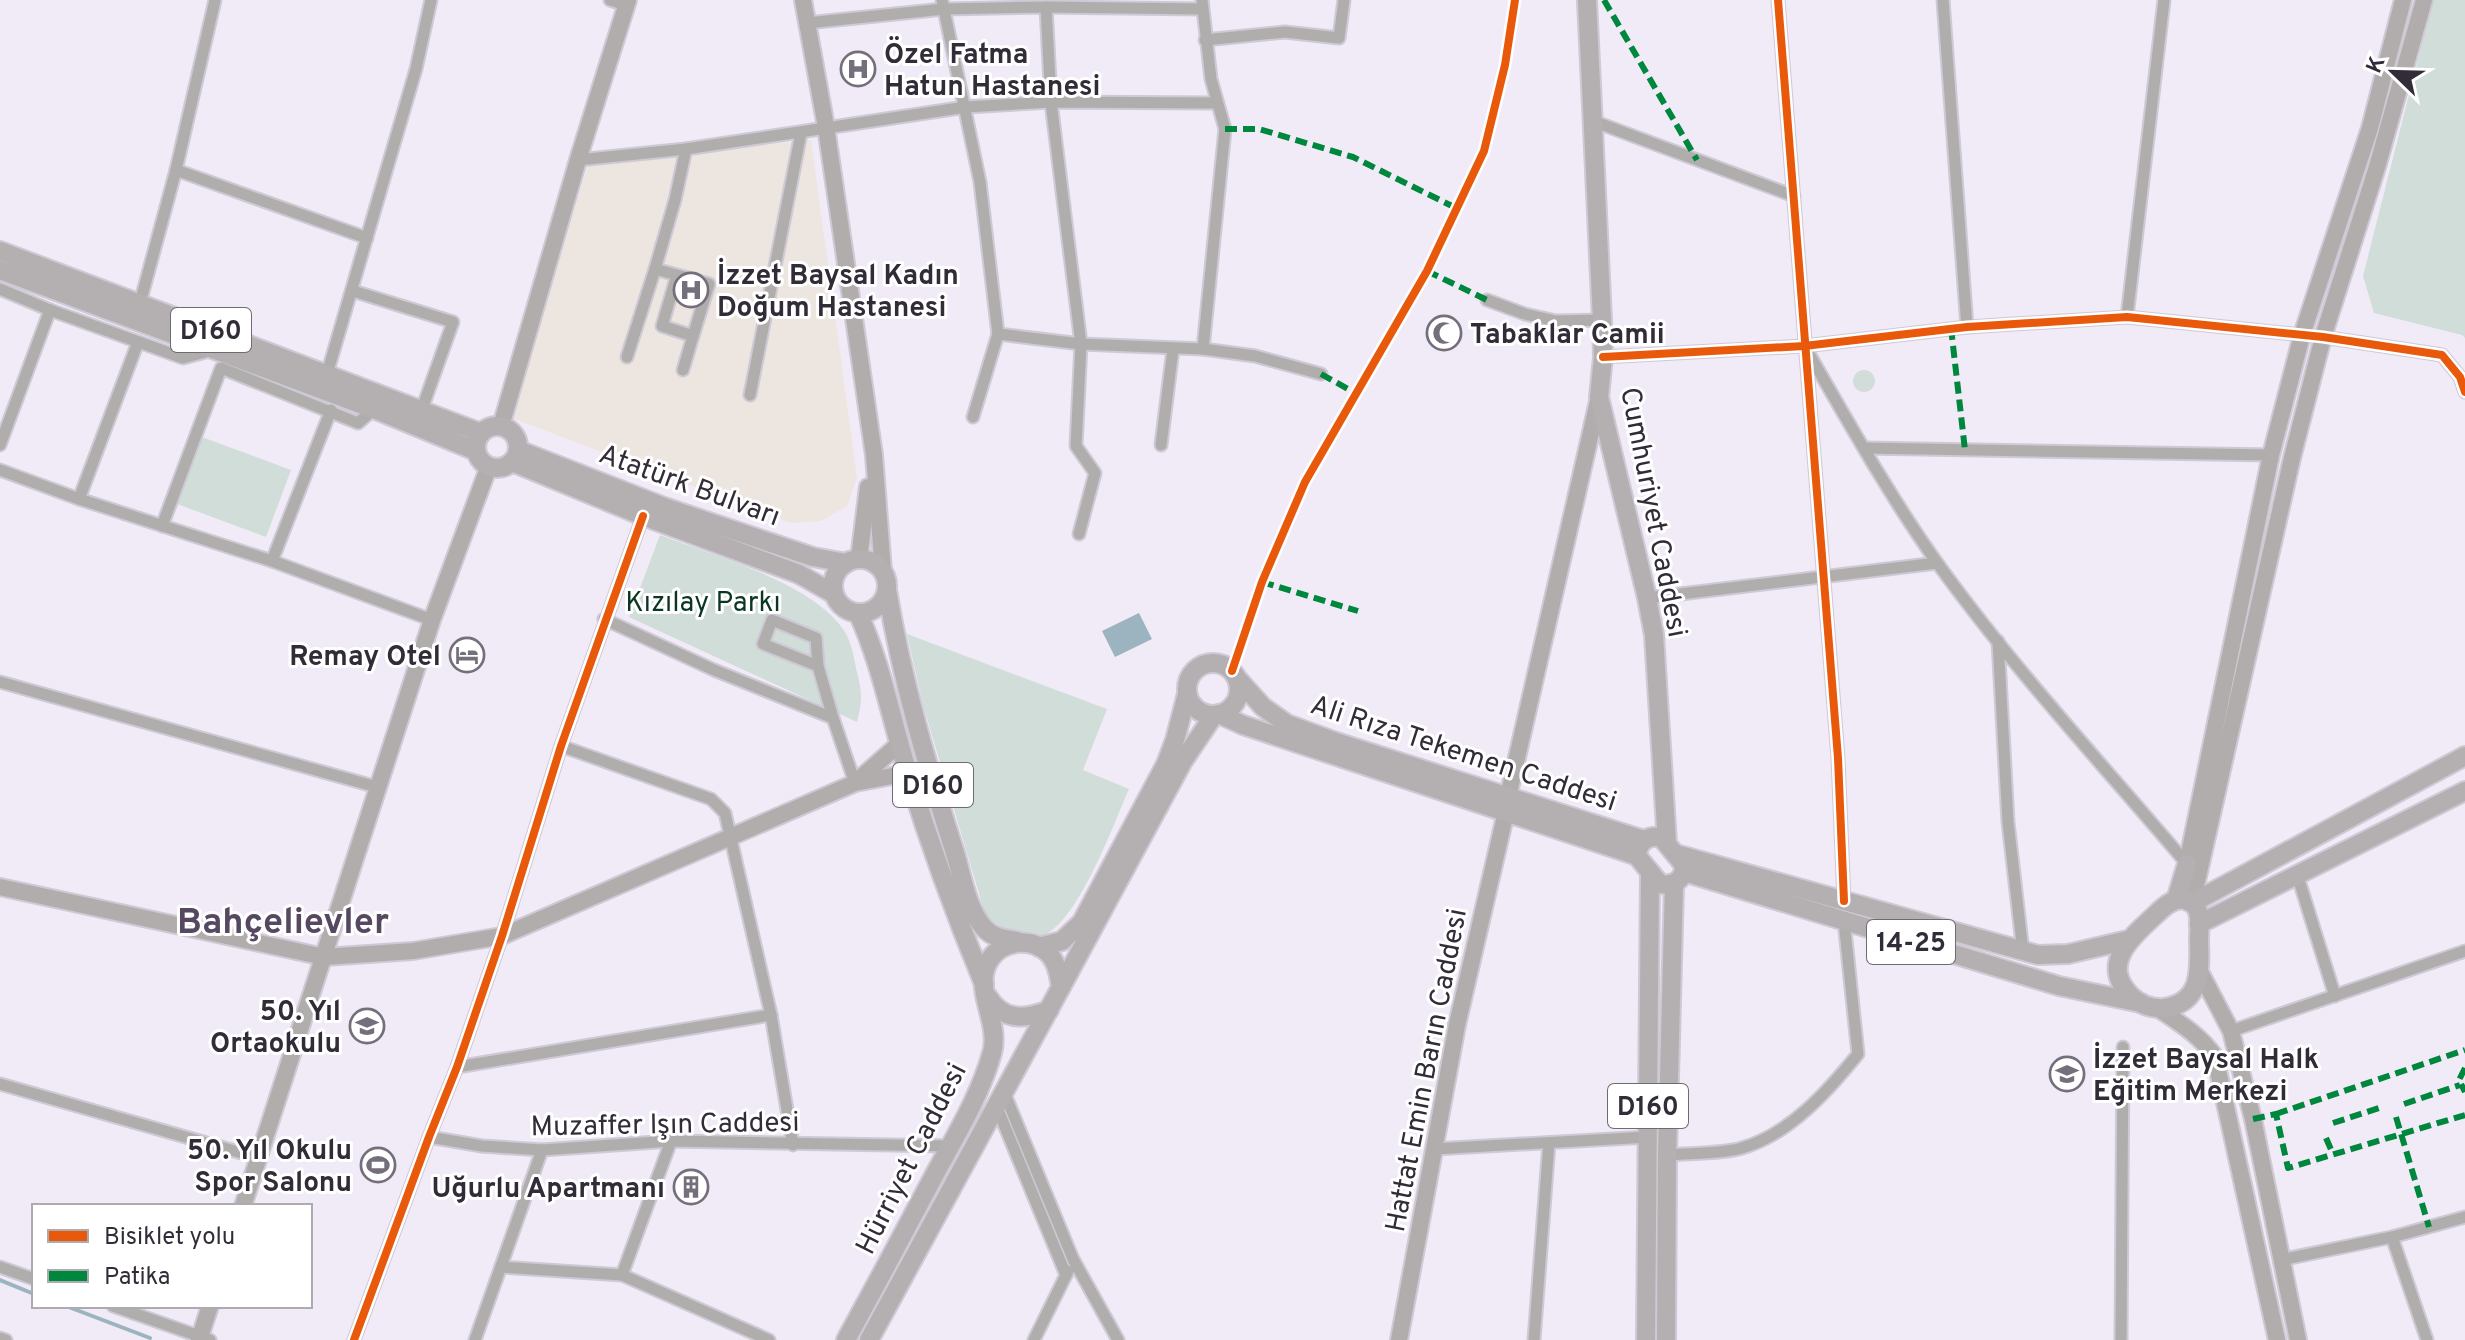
<svg xmlns="http://www.w3.org/2000/svg" width="2465" height="1340" font-family="Overpass,sans-serif">
<rect width="100%" height="100%" fill="#f1ebf7"/>
<polygon fill="#ede5df" points="811,140 857,478 847,506 821,521 791,523 512,418 589,161"/>
<g fill="#d1ddd9">
<polygon points="2433,0 2465,0 2465,338 2462,335 2374,313 2363,276"/>
<circle cx="1864" cy="381" r="11"/>
<polygon points="202,437 291,470 266,537 177,504"/>
<path d="M660,535C714,556 813,582 845,632C851,642 854,657 856,668C862,693 863,697 857,722L629,617Z"/>
<path d="M907,634L1107,709L1083,770L1129,789C1114,822 1075,933 1037,937C1017,939 1001,927 986,917L923,705Z"/>
</g>
<polygon fill="#9cb3c0" points="1139,613 1152,639 1115,657 1102,631"/>
<g fill="none" stroke-linecap="round" stroke-linejoin="round">
<g stroke="#9cb3c0" stroke-width="4">
<polyline points="0,1280 34,1294"/>
<polyline points="66,1306 150,1338"/>
</g>
<g stroke="#cec9d4" stroke-width="15">
<g id="minor">
<polyline points="610,0 626,5"/>
<polyline points="942,0 980,182 998,334 973,417"/>
<polyline points="1202,0 1211,79 1225,129 1203,349"/>
<polyline points="1778,0 1838,758 1844,901"/>
<polyline points="1943,0 1967,327"/>
<polyline points="1046,7 1051,102 1081,344 1076,446 1095,473 1079,534"/>
<polyline points="807,23 944,9 1046,7 1202,9"/>
<polyline points="1205,40 1285,32 1339,38 1344,0"/>
<polyline points="1593,121 1794,196"/>
<polyline points="578,160 686,149 966,107 1051,102 1216,103"/>
<polyline points="176,170 367,238"/>
<polyline points="677,275 709,284 693,336 662,326 677,275 655,269 675,200 686,149"/>
<polyline points="0,289 50,310 183,358 213,350"/>
<polyline points="353,291 453,322 422,409"/>
<polyline points="1487,300 1525,314 1556,321 1602,320"/>
<polyline points="140,303 176,170 215,0"/>
<polyline points="2127,317 2164,0"/>
<polyline points="998,334 1081,344 1203,349 1255,356 1321,374"/>
<path d="M1808,352C1849,423 1890,497 1938,564C2014,669 2103,765 2187,864"/>
<polyline points="627,357 655,269"/>
<polyline points="1603,357 1804,346 1967,327 2127,317 2323,337 2442,355 2460,377 2465,392"/>
<polyline points="683,370 693,336"/>
<polyline points="327,374 416,69 431,0"/>
<polyline points="750,395 801,133"/>
<polyline points="0,445 50,310"/>
<polyline points="1161,445 1173,349"/>
<polyline points="1864,448 2271,455"/>
<polyline points="0,470 79,499 272,561 432,620"/>
<polyline points="79,499 138,342"/>
<polyline points="162,526 221,368 358,423 374,409"/>
<polyline points="272,561 331,410"/>
<polyline points="1647,598 1937,563"/>
<polyline points="604,619 714,670 833,718 855,783"/>
<polyline points="1998,641 2008,822 2023,952"/>
<polyline points="818,666 763,644 772,620 816,638 818,666 833,718"/>
<polyline points="0,682 377,787"/>
<polyline points="561,746 711,799 725,813 771,1015 793,1145"/>
<polyline points="2297,874 2335,996"/>
<polyline points="2231,1031 2465,951"/>
<polyline points="457,1067 771,1015"/>
<polyline points="0,1084 259,1158"/>
<polyline points="1004,1092 1073,1259 1118,1340"/>
<polyline points="996,1105 1066,1275"/>
<polyline points="429,1137 482,1146 542,1150 671,1141 950,1146"/>
<polyline points="1434,1149 1648,1137"/>
<path d="M1667,1155C1688,1153 1723,1154 1742,1148C1790,1134 1828,1091 1858,1054L1844,921"/>
<polyline points="2392,1237 2427,1340"/>
<polyline points="2280,1260 2392,1237 2465,1217"/>
<polyline points="0,1267 34,1279"/>
<polyline points="501,1267 622,1275 769,1340"/>
<polyline points="622,1275 671,1141"/>
<polyline points="113,1306 210,1340"/>
<polyline points="0,1338 6,1340"/>
<polyline points="354,1340 429,1137 457,1067 502,936 561,746 643,516"/>
<polyline points="475,1340 542,1150"/>
<polyline points="1034,1340 1068,1271"/>
<polyline points="1534,1340 1549,1143"/>
<polyline points="2121,1340 2123,1047"/>
</g>
</g>
<g stroke="#cec9d4" stroke-width="20">
<g id="secondary">
<polyline points="803,0 826,127 874,455 883,571"/>
<polyline points="501,426 578,160 628,0"/>
<polyline points="859,559 868,487"/>
<polyline points="856,782 899,744"/>
<polyline points="1508,797 1599,397"/>
<polyline points="2187,864 2271,455 2302,335 2370,128 2403,0"/>
<polyline points="0,887 324,957 413,951 502,936 855,783 908,773"/>
<polyline points="2192,903 2292,458 2323,337 2377,167 2424,0"/>
<polyline points="2200,972 2231,1031 2253,1119 2298,1340"/>
<path d="M2156,1007C2178,1022 2200,1035 2215,1057L2277,1340"/>
<polyline points="243,1206 432,620 489,466"/>
<polyline points="199,1340 210,1306"/>
<polyline points="1399,1340 1457,1025 1506,812"/>
</g>
</g>
<g stroke="#cec9d4" stroke-width="22">
<g id="primary">
<polyline points="1587,0 1602,320 1603,357 1599,397 1647,598 1654,635 1667,843"/>
<polyline points="0,251 481,433"/>
<polyline points="0,270 374,409 476,451"/>
<circle cx="497" cy="447" r="21"/>
<polyline points="518,450 664,507 813,557 846,563"/>
<polyline points="512,462 643,516 799,574 834,594"/>
<circle cx="860" cy="586" r="27"/>
<path d="M887,590C902,680 927,766 955,853C962,876 967,909 984,928C993,938 1005,939 1017,941"/>
<path d="M858,613C881,663 891,718 907,770C929,842 955,914 984,984"/>
<circle cx="1213" cy="689" r="26"/>
<polyline points="1236,677 1263,707 1287,724 1336,742 1644,840"/>
<path d="M1219,714L1243,725L1629,853L1637,856L1660,884C1675,886 1684,880 1684,865L1661,837C1647,835 1638,842 1637,856"/>
<polyline points="1676,854 2038,955 2068,954 2128,940"/>
<polyline points="1684,872 2059,986 2141,1003"/>
<path d="M2182,899C2189,901 2194,903 2197,909C2201,918 2199,931 2199,940C2200,970 2202,1003 2164,1008C2151,1009 2139,1004 2130,995C2101,965 2129,939 2152,918C2161,910 2169,900 2182,899Z"/>
<polyline points="2176,900 2187,864"/>
<polyline points="2192,903 2465,756"/>
<polyline points="2199,924 2465,791"/>
<polyline points="1039,947 1062,941 1082,922 1166,764 1175,740 1187,694"/>
<polyline points="1061,987 1183,761 1214,715"/>
<path d="M988,997C1003,1021 1025,1020 1049,1010"/>
<path d="M846,1340C876,1285 906,1229 935,1174C956,1135 980,1096 992,1053C1001,1022 971,987 990,959C1003,940 1032,937 1048,953C1057,962 1059,975 1061,987L869,1340"/>
<polyline points="1646,1340 1650,872"/>
<polyline points="1666,1340 1667,1155 1674,884"/>
</g>
</g>
<use href="#minor" stroke="#b0aeac" stroke-width="11"/>
<use href="#secondary" stroke="#b0adac" stroke-width="16"/>
<use href="#primary" stroke="#b4b0b1" stroke-width="18"/>
<g stroke="#00873e" stroke-width="6" stroke-dasharray="12 6" stroke-linecap="butt">
<polyline points="1604,0 1697,160"/>
<polyline points="1225,129 1259,129 1353,157 1456,208"/>
<polyline points="1427,271 1487,300"/>
<polyline points="1951,328 1965,450"/>
<polyline points="1321,374 1357,394"/>
<polyline points="1262,582 1358,611"/>
<polyline points="2465,1068 2459,1080 2465,1092"/>
<polyline points="2404,1104 2460,1085"/>
<polyline points="2276,1114 2465,1050"/>
<polyline points="2396,1117 2429,1227"/>
<polyline points="2253,1119 2276,1114 2288,1168 2465,1115"/>
<polyline points="2333,1123 2379,1108"/>
<polyline points="2326,1138 2333,1154"/>
</g>
<g stroke="#fff" stroke-width="13">
<g id="cycleway">
<polyline points="1778,0 1838,758 1844,901"/>
<polyline points="1603,357 1804,346 1967,327 2127,317 2323,337 2442,355 2460,377 2465,392"/>
<polyline points="1232,671 1262,582 1305,482 1427,271 1484,151 1505,65 1515,0"/>
<polyline points="354,1340 429,1137 457,1067 502,936 561,746 643,516"/>
</g>
</g>
<use href="#cycleway" stroke="#e8590c" stroke-width="8"/>
</g>
<defs>
<g id="hospital-ring" transform="scale(1.8)"><circle r="9.5" fill="#fff" stroke="#746f7a" stroke-width="1.5"/><path d="M-5-5h3v3.5h4V-5h3V5h-3V1.5h-4V5h-3Z" fill="#746f7a"/></g>
<g id="mosque-ring" transform="scale(1.8)"><circle r="9.5" fill="#fff" stroke="#746f7a" stroke-width="1.5"/><path d="M3.5-4.9A6 6 0 1 0 3.5 4.9A5 5 0 1 1 3.5-4.9Z" fill="#746f7a"/></g>
<g id="hotel-ring" transform="scale(1.8)"><circle r="9.5" fill="#fff" stroke="#746f7a" stroke-width="1.5"/><path d="M-6-4.5h1.5V1H6V5H4.5V3h-9V5H-6ZM-4 0a1.8 1.8 0 1 1 3.6 0ZM.5 0V-2.5h3Q6-2.5 6 0Z" fill="#746f7a"/></g>
<g id="school-ring" transform="scale(1.8)"><circle r="9.5" fill="#fff" stroke="#746f7a" stroke-width="1.5"/><path d="M0-5L7-2L0 1L-7-2ZM-4 1L0 2.5L4 1V4Q0 6-4 4Z" fill="#746f7a"/></g>
<g id="stadium-ring" transform="scale(1.8)"><circle r="9.5" fill="#fff" stroke="#746f7a" stroke-width="1.5"/><path d="M0-5a6.5 5 0 1 0 0 10a6.5 5 0 1 0 0-10ZM-3.5-1.8h7v3.6h-7Z" fill="#746f7a"/></g>
<g id="building-ring" transform="scale(1.8)"><circle r="9.5" fill="#fff" stroke="#746f7a" stroke-width="1.5"/><path d="M-4-6H4V6H1V3H-1V6H-4ZM-2.5-4.3h1.7v1.8h-1.7ZM.8-4.3h1.7v1.8H.8ZM-2.5-1h1.7V.8h-1.7ZM.8-1h1.7V.8H.8Z" fill="#746f7a"/></g>
</defs>
<g fill-rule="evenodd">
<use href="#hospital-ring" x="858" y="69"/>
<use href="#hospital-ring" x="691" y="290"/>
<use href="#mosque-ring" x="1444" y="333"/>
<use href="#hotel-ring" x="467" y="655"/>
<use href="#school-ring" x="367" y="1026"/>
<use href="#school-ring" x="2067" y="1074"/>
<use href="#stadium-ring" x="378" y="1165"/>
<use href="#building-ring" x="691" y="1187"/>
</g>
<g text-anchor="middle" stroke-width="6" stroke-linejoin="round" paint-order="stroke">
<g fill="#fff" stroke="#6f6b73" stroke-width="2">
<rect x="171" y="308" width="80" height="44" rx="6"/>
<rect x="893" y="763" width="80" height="44" rx="6"/>
<rect x="1867" y="920" width="88" height="44" rx="6"/>
<rect x="1608" y="1084" width="80" height="44" rx="6"/>
</g>
<g font-size="26" font-weight="bold" fill="#312c37">
<text x="211" y="339">D160</text>
<text x="933" y="794">D160</text>
<text x="1911" y="951">14-25</text>
<text x="1648" y="1115">D160</text>
</g>
<g font-size="28" font-weight="bold" fill="#312c37" stroke="#fff" text-anchor="start">
<text x="884" y="63">Özel Fatma<tspan x="884" dy="32">Hatun Hastanesi</tspan></text>
<text x="717" y="284">İzzet Baysal Kadın<tspan x="717" dy="32">Doğum Hastanesi</tspan></text>
<text x="1470" y="343">Tabaklar Camii</text>
<text x="441" y="665" text-anchor="end">Remay Otel</text>
<text x="341" y="1020" text-anchor="end">50. Yıl<tspan x="341" dy="32">Ortaokulu</tspan></text>
<text x="2093" y="1068">İzzet Baysal Halk<tspan x="2093" dy="32">Eğitim Merkezi</tspan></text>
<text x="352" y="1159" text-anchor="end">50. Yıl Okulu<tspan x="352" dy="32">Spor Salonu</tspan></text>
<text x="665" y="1197" text-anchor="end">Uğurlu Apartmanı</text>
</g>
<g font-size="28" fill="#312c37" stroke="#fff">
<text transform="translate(690 484) rotate(20)" y="10">Atatürk Bulvarı</text>
<text transform="translate(1655 512) rotate(79)" y="10">Cumhuriyet Caddesi</text>
<text transform="translate(1464 752) rotate(18)" y="10">Ali Rıza Tekemen Caddesi</text>
<text transform="translate(1425 1070) rotate(-79)" y="10">Hattat Emin Barın Caddesi</text>
<text transform="translate(665 1123) rotate(-1)" y="10">Muzaffer Işın Caddesi</text>
<text transform="translate(910 1158) rotate(-63)" y="10">Hürriyet Caddesi</text>
</g>
<g font-size="28" fill="#0b3622" stroke="#fff">
<text x="703" y="611">Kızılay Parkı</text>
</g>
<g font-size="36" font-weight="bold" fill="#554860" stroke="#fff">
<text x="283" y="933">Bahçelievler</text>
</g>
</g>
<rect x="32" y="1204" width="280" height="104" fill="#ffffff" stroke="#adabaf" stroke-width="2"/>
<rect x="48" y="1230" width="40" height="12" fill="#e8590c" stroke="#adabaf" stroke-width="2"/>
<text x="104" y="1244" font-size="24" fill="#312c37">Bisiklet yolu</text>
<rect x="48" y="1270" width="40" height="12" fill="#00873e" stroke="#adabaf" stroke-width="2"/>
<text x="104" y="1284" font-size="24" fill="#312c37">Patika</text>
<g transform="translate(2393 72) rotate(293)" stroke="#ffffff" stroke-width="6" paint-order="stroke">
<path d="M0-6L14 30L0 20L-14 30Z" fill="#312c37"/>
<text y="-12" font-size="22" font-weight="bold" text-anchor="middle" fill="#312c37">K</text>
</g>
</svg>
